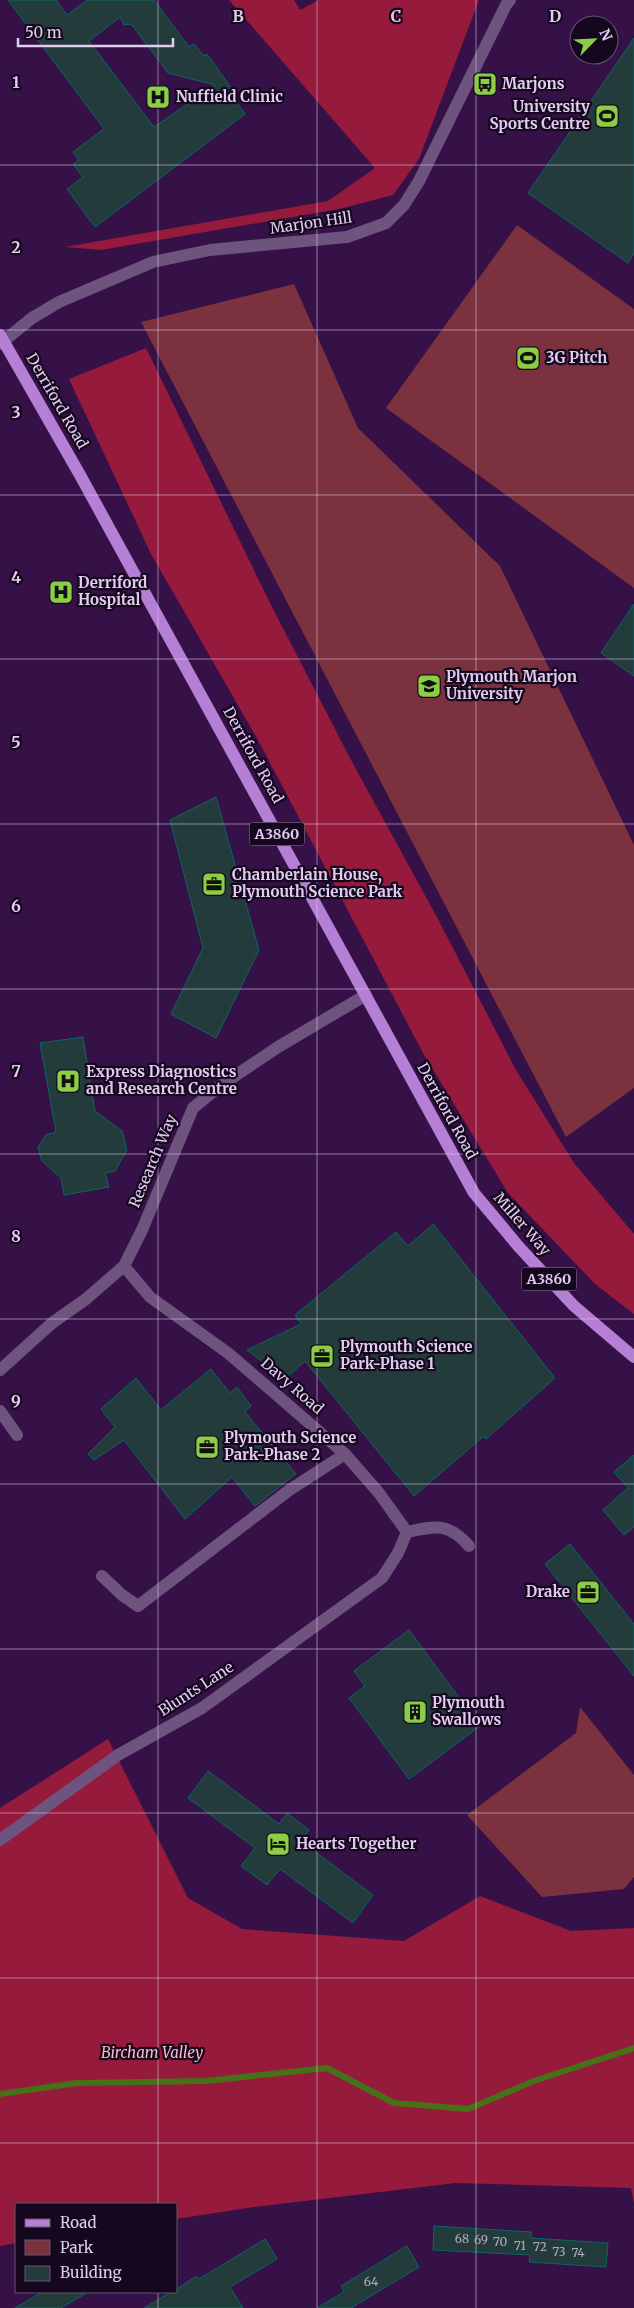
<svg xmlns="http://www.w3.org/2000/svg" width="634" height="2308" font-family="Merriweather,serif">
<rect width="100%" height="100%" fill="#351147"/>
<g fill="#7b313e">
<polygon points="517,225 634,309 634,588 386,408"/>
<polygon points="294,284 358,428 500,566 634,845 634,1088 566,1137 141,322"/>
<polygon points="580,1707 634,1775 634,1877 624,1889 542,1897 467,1815 576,1733"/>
</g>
<g fill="#961a3b">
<polygon points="229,0 294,0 300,10 319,0 479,0 419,159 393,195 339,209 101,250 65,247 328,201 375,168"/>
<polygon points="146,348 269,601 351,760 438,919 516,1070 574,1163 634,1234 634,1314 595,1284 508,1193 423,1053 258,740 151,554 69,379"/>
<polygon points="108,1739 188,1898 242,1929 404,1941 480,1896 571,1931 634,1928 634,2204 631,2188 456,2183 254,2207 176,2219 176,2204 16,2204 16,2243 0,2246 0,1808"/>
</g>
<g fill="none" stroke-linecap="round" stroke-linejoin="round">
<polyline stroke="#477116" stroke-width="6" points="0,2094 77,2083 206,2081 327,2068 394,2103 468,2109 534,2081 634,2048"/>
</g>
<g fill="#233c3b" stroke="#066866" fill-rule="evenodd">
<path d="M8,0H56L67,15L87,0H154L189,47L194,44L204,56L207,54L232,89L226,88L245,114L95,227L67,189L83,177L73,164L79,160L73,152L104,129ZM120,17L124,25L131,24L168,73L215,85L154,127L89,41Z"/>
<polygon points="634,38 634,253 628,263 528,193"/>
<polygon points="634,604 634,676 601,653"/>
<polygon points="216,797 259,950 216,1038 171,1014 203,948 170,820"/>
<polygon points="83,1037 95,1111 122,1131 127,1150 115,1171 105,1173 109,1187 64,1195 61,1178 42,1161 38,1147 46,1135 56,1132 40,1043"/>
<polygon points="433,1224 555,1378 486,1439 484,1436 414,1496 305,1361 285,1379 247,1350 301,1324 295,1315 396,1232 408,1246"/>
<polygon points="211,1369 230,1393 237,1387 251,1406 245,1412 296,1474 255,1506 232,1477 185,1519 124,1440 94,1460 88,1454 115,1427 101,1409 136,1378 161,1410"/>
<polygon points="634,1455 634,1527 624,1535 603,1510 628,1488 614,1472"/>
<polygon points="570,1544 634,1624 634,1676 545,1564"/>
<polygon points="409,1630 480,1726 409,1779 349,1698 365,1686 354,1671"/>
<polygon points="208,1771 279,1824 287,1813 309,1830 301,1841 373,1895 353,1923 280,1869 267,1885 241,1866 255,1848 188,1798"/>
<polygon points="434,2226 531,2232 531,2238 608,2243 606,2267 529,2262 530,2255 433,2250"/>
<polygon points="265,2239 277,2259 230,2287 243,2308 144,2308 171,2292 176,2292 178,2288 197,2276 199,2279"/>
<polygon points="407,2246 419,2267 351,2308 317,2308 344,2292 341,2286"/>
<polygon points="42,2292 88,2292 61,2308 15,2308"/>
</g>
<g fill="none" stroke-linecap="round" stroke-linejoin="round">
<g stroke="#6d537d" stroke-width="12">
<polyline points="0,344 32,318 59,302 153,262 210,250 347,237 386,223 404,205 419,181 506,5 510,0"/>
<polyline points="0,1370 52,1323 86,1299 124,1266 142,1230 193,1108 220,1086 278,1047 366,995"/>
<polyline points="0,1411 17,1435"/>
<polyline points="102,1576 122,1595 138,1606 288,1491 345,1454"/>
<polyline points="0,1840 118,1755 202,1708 382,1578 398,1553 407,1532 379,1493 345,1454 228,1353 150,1297 124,1266"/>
</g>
<path stroke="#6d537d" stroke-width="12" d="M407,1532C435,1526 448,1522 469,1546"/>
<polyline stroke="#b47fd4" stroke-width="12" points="0,335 80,475 474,1193 519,1247 574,1306 634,1357"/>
</g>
<path fill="none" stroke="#e0cdee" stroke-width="1" stroke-opacity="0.55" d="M158,0V2204M317,0V2308M476,0V2308M0,165H634M0,330H634M0,495H634M0,659H634M0,824H634M0,989H634M0,1154H634M0,1319H634M0,1484H634M0,1649H634M0,1813H634M0,1978H634M0,2143H634M158,2292V2308"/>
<defs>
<g id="bus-square" transform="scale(1.25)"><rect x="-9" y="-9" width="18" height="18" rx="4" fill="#8bce46" stroke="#15071e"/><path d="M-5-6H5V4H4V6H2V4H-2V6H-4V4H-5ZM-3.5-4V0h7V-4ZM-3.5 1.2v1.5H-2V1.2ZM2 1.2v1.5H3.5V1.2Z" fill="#111"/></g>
<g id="hospital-square" transform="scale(1.25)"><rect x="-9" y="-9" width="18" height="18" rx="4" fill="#8bce46" stroke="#15071e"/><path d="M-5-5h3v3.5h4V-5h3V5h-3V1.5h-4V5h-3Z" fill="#111"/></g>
<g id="stadium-square" transform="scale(1.25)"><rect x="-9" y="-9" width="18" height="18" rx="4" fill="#8bce46" stroke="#15071e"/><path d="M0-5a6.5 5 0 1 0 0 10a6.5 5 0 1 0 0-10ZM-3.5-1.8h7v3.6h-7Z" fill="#111"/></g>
<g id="university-square" transform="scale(1.25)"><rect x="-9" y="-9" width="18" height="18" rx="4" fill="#8bce46" stroke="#15071e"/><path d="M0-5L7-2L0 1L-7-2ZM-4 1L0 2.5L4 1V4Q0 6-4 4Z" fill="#111"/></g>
<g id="office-square" transform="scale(1.25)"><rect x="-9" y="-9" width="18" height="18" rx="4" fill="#8bce46" stroke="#15071e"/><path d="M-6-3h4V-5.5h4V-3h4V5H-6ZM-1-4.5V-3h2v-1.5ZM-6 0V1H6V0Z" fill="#111"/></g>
<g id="building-square" transform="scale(1.25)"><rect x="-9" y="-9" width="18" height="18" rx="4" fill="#8bce46" stroke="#15071e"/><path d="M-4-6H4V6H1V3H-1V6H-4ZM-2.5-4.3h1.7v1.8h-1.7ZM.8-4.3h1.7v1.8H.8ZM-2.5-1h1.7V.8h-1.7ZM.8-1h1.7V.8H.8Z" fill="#111"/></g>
<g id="hotel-square" transform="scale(1.25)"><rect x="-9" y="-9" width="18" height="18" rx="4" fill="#8bce46" stroke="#15071e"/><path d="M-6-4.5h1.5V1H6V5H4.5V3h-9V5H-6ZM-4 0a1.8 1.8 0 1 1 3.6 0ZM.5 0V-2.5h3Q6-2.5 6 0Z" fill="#111"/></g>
</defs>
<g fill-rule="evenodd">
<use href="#bus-square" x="485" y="84"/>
<use href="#hospital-square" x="158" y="97"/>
<use href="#stadium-square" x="607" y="116"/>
<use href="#stadium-square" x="528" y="358"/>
<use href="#hospital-square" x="61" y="592"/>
<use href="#university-square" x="429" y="686"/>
<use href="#office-square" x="214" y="884"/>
<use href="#hospital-square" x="68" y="1081"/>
<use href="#office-square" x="322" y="1356"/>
<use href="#office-square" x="207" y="1447"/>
<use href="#office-square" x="588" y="1592"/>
<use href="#building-square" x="415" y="1712"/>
<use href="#hotel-square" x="278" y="1844"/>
</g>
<g text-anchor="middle" stroke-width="4.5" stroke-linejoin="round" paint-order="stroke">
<g font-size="12" fill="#b1a9c1">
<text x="462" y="2243">68</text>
<text x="481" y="2244">69</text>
<text x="500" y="2246">70</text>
<text x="520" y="2250">71</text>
<text x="540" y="2251">72</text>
<text x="559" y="2256">73</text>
<text x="578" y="2257">74</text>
<text x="371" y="2286">64</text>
</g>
<g fill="#15071e" stroke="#a392b0" stroke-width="1">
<rect x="249.5" y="822.5" width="55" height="23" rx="4"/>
<rect x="521.5" y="1267.5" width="55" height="23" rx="4"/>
</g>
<g font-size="14" font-weight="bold" fill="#e0cdee">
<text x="277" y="839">A3860</text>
<text x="549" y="1284">A3860</text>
</g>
<g font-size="15" font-weight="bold" fill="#e0cdee" stroke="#15071e" text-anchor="start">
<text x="502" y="89">Marjons</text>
<text x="176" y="102">Nuffield Clinic</text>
<text x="590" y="112" text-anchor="end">University<tspan x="590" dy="17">Sports Centre</tspan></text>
<text x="546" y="363">3G Pitch</text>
<text x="78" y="588">Derriford<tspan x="78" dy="17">Hospital</tspan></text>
<text x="446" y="682">Plymouth Marjon<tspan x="446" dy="17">University</tspan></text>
<text x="232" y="880">Chamberlain House,<tspan x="232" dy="17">Plymouth Science Park</tspan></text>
<text x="86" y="1077">Express Diagnostics<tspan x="86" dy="17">and Research Centre</tspan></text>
<text x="340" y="1352">Plymouth Science<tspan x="340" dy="17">Park-Phase 1</tspan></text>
<text x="224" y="1443">Plymouth Science<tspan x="224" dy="17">Park-Phase 2</tspan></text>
<text x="570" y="1597" text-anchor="end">Drake</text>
<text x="432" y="1708">Plymouth<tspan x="432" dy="17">Swallows</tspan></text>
<text x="296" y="1849">Hearts Together</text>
</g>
<g font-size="15" fill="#e0cdee" stroke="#15071e">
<text transform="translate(311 223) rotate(-8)" y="5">Marjon Hill</text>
<text transform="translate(57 401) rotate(60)" y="5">Derriford Road</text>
<text transform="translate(253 755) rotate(61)" y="5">Derriford Road</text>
<text transform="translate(447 1111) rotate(61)" y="5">Derriford Road</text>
<text transform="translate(153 1161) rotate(-67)" y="5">Research Way</text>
<text transform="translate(522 1224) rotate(49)" y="5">Miller Way</text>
<text transform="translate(292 1386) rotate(41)" y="5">Davy Road</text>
<text transform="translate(196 1689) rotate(-33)" y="5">Blunts Lane</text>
</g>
<g font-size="15" font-style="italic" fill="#fdbdc3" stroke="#15071e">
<text x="152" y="2058">Bircham Valley</text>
</g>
</g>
<g font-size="16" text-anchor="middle" font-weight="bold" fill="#e0cdee" stroke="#15071e" stroke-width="4.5" stroke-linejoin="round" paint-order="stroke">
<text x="238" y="22">B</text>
<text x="396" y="22">C</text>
<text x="555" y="22">D</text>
<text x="16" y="88">1</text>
<text x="16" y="253">2</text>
<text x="16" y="418">3</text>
<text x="16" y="583">4</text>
<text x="16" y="748">5</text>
<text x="16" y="912">6</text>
<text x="16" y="1077">7</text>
<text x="16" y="1242">8</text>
<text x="16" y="1407">9</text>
</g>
<rect x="15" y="2203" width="162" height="90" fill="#15071e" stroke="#665671"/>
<rect x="25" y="2219" width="25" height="8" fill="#b47fd4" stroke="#665671"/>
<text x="60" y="2228" font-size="15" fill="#e0cdee">Road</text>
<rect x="25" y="2240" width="25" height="15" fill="#7b313e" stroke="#665671"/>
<text x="60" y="2253" font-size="15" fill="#e0cdee">Park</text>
<rect x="25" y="2266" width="25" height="15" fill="#233c3b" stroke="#665671"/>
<text x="60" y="2278" font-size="15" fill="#e0cdee">Building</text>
<g transform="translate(594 40) rotate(66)"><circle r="24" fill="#15071e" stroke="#665671"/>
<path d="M0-4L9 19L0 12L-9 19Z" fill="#8bce46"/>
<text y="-8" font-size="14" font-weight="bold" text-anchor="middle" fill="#e0cdee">N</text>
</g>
<path d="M18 38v8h155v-8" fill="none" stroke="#e0cdee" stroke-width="2.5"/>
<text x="25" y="38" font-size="15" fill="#e0cdee" stroke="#15071e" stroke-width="4" paint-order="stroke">50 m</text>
</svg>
